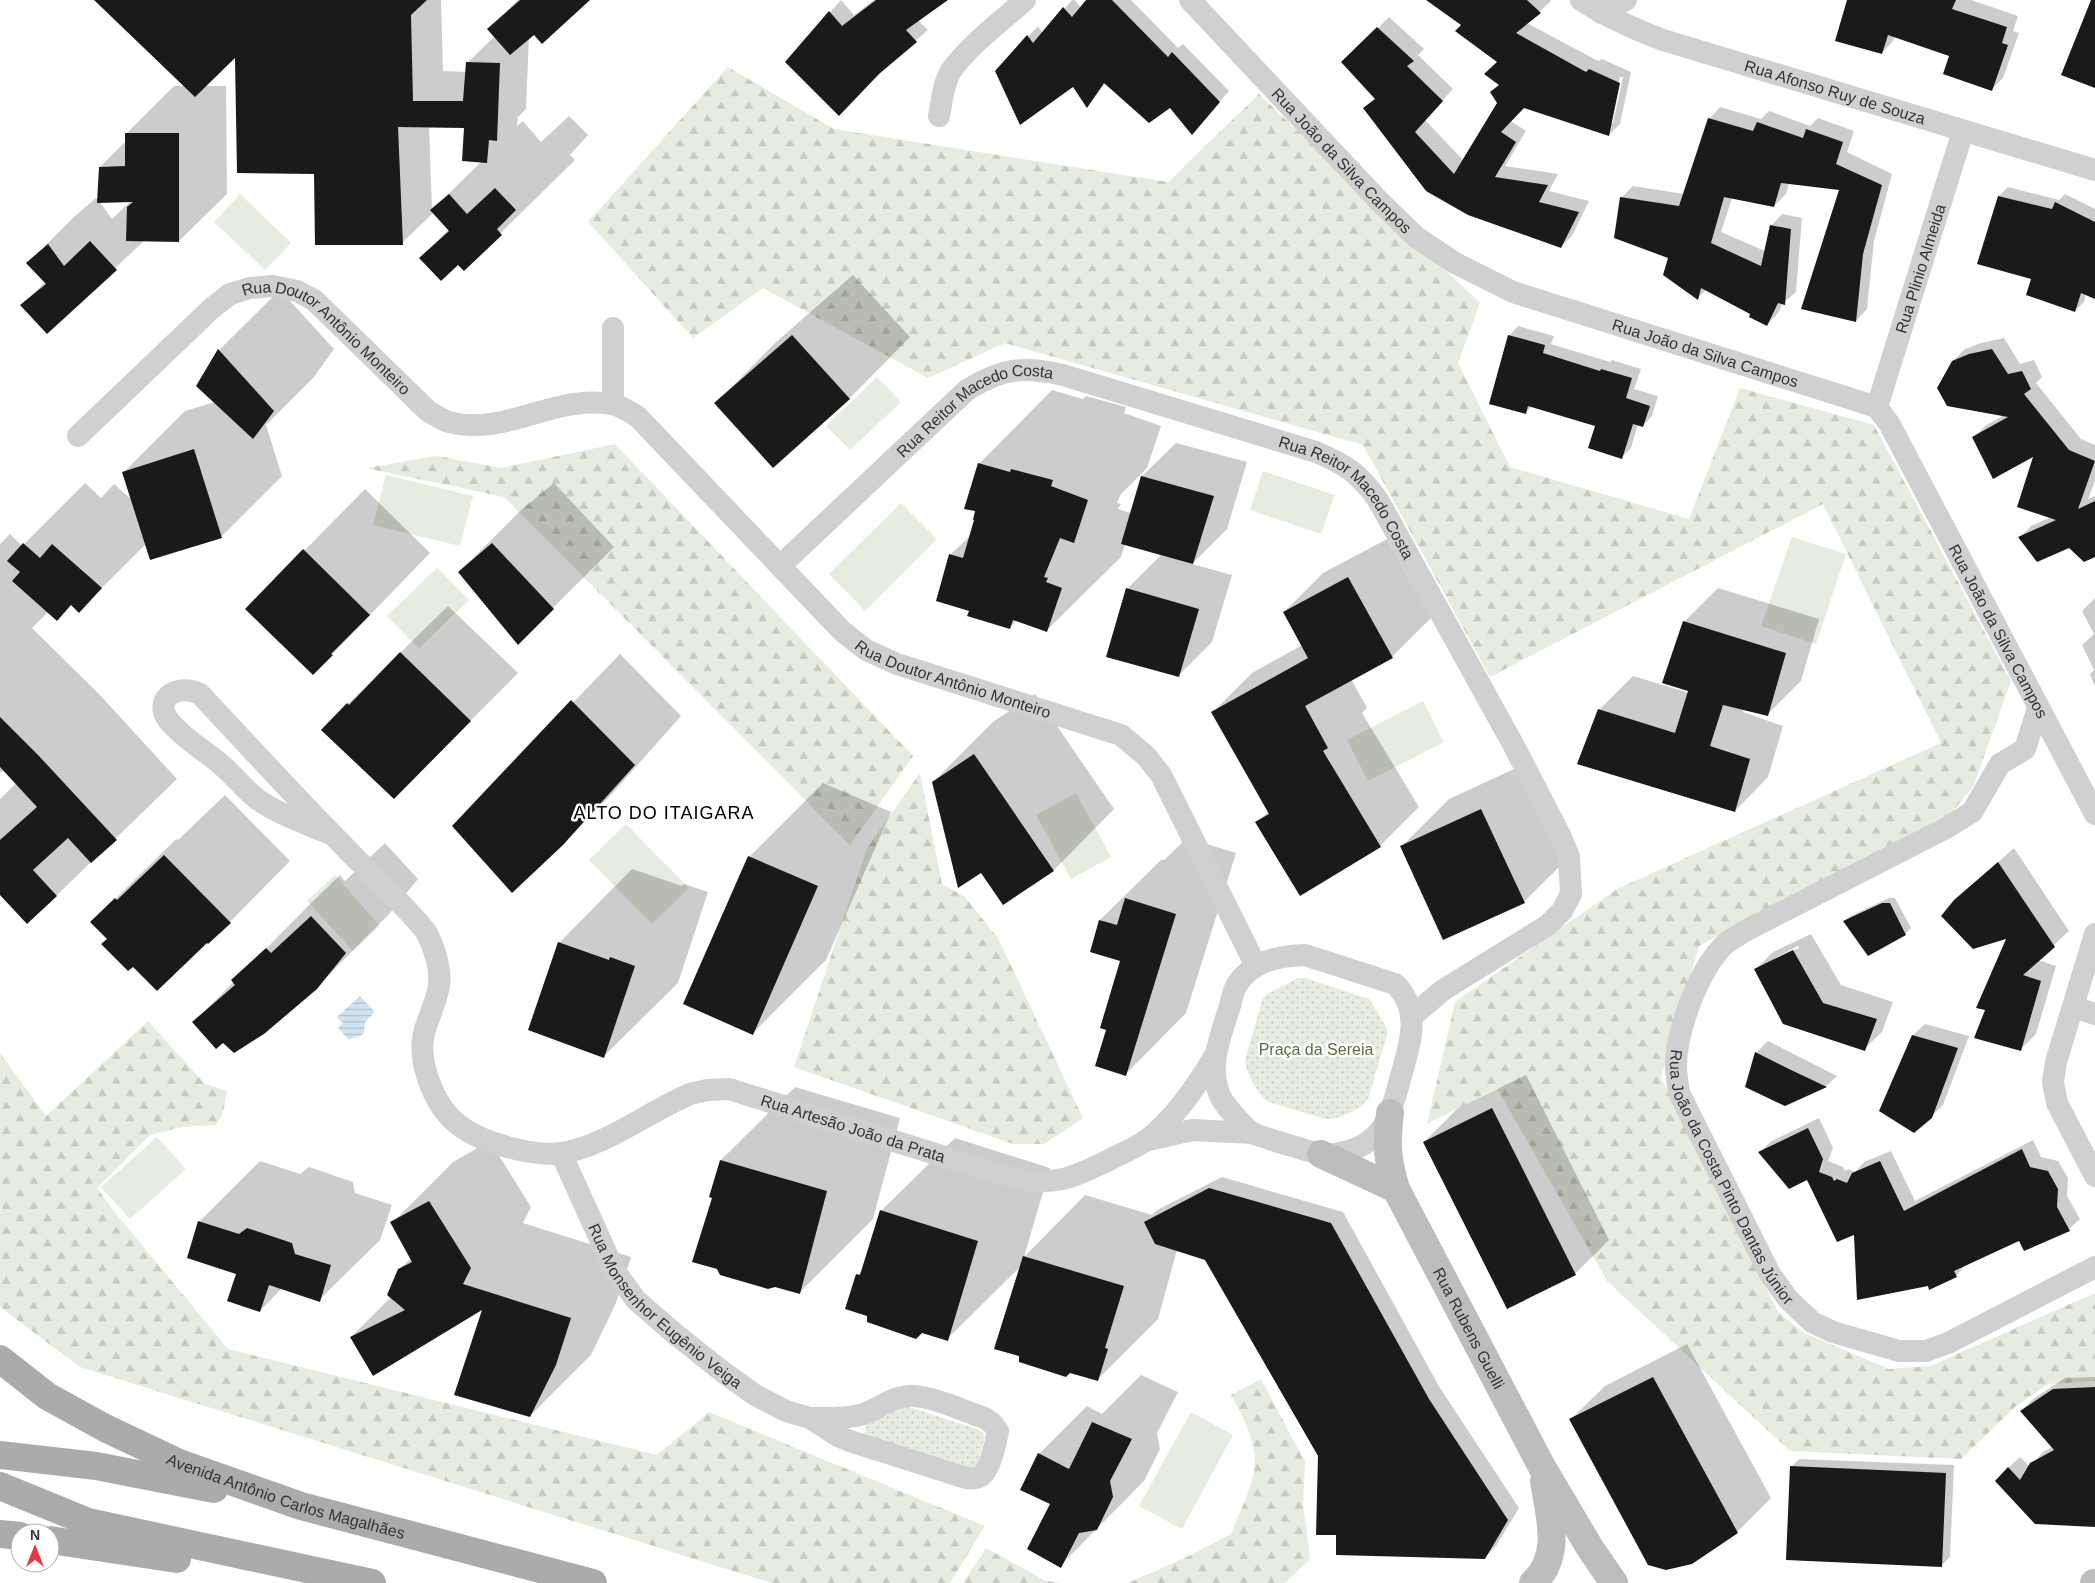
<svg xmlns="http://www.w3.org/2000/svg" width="2095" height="1583" font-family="Arial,sans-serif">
<defs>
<pattern id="forest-firs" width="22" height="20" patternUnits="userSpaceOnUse" patternTransform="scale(1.25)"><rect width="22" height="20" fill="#e6ecdf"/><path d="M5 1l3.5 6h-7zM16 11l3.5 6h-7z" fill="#c6cbc0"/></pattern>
<pattern id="park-dots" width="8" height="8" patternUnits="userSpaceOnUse" patternTransform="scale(1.25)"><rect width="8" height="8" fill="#e6ecdf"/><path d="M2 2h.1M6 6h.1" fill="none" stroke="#c6cbc0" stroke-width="1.8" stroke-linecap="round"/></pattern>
<pattern id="water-rules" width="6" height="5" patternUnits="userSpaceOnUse" patternTransform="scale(1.25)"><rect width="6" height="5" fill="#cfe2ee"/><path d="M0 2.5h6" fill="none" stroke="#b2c2cd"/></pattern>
</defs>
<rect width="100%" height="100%" fill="#fff"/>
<g fill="#e6ecdf">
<polygon points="240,194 291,243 265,270 214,222"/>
<polygon points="877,377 901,402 850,450 826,426"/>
<polygon points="1263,471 1335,495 1321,534 1250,510"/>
<polygon points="386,475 473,496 460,546 373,525"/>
<polygon points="901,503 937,539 865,611 829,574"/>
<polygon points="1792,537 1846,554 1816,644 1761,626"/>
<polygon points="437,568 469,600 419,648 387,616"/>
<polygon points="1423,701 1444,742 1368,781 1347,740"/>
<polygon points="1076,793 1111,857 1071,879 1036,815"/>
<polygon points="626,824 689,888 652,924 589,860"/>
<polygon points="335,875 380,926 353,951 307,901"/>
<polygon points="157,1137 186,1169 130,1219 101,1187"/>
<polygon points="1191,1412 1233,1435 1182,1529 1139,1506"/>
</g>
<g fill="url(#forest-firs)">
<polygon points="728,67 834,129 1168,182 1259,94 1480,303 1458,363 1510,467 1689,519 1740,388 1874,425 2011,681 1973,787 1952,812 1699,946 1661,1078 1778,1312 1804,1333 1889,1369 1930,1366 2095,1293 2095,1381 2048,1384 2016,1406 1961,1459 1790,1451 1607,1281 1497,1088 1427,1124 1455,1002 1617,889 1941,743 1823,504 1490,677 1363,445 1005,343 928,378 763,288 693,338 588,222"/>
<polygon points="615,444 913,756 850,845 504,497 366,468 437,456 501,468"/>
<polygon points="920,773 942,884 965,897 998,938 1083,1118 1045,1144 1013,1144 794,1067 867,848"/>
<polygon points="148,1021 205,1084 227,1091 223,1113 216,1125 182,1127 150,1135 97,1188 113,1210 228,1349 657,1455 709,1412 985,1526 950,1583 772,1583 765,1581 80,1367 0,1307 0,1053 46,1116"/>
<path d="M1261,1379L1305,1462L1303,1504L1310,1559L1285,1583H1128L1193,1554L1231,1534C1239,1512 1255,1485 1255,1460C1255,1439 1241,1413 1231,1395Z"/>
<polygon points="986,1548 1046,1581 1060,1583 963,1583"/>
</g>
<g fill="url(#park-dots)">
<path d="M1298,978H1305L1370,999L1387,1029V1035L1368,1099C1361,1109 1339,1120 1326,1119L1268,1102C1257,1094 1246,1073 1245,1060L1263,998L1267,994Z"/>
<polygon points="909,1407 980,1430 985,1437 977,1465 970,1470 867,1440 864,1433 867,1424 900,1408"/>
</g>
<polygon fill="url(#water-rules)" points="360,996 375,1012 365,1022 364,1033 359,1037 352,1038 349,1040 338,1028 343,1023 337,1017"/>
<g fill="#0003" fill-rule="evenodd">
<path d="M96,0H441L443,71L467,72V63L495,36L489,29L518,0H588L529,37L526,109L518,117L517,126L523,121L541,142L569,116L588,135L570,155L575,160L464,269L458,264L421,258L449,229L434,212L402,243L315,173L236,56L205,86H226L227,194L179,241L145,240L47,332L22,305L45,282L28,263L75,216L96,198L99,201L100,167L126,141V134L174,86H186ZM429,126L465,127L482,161L432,210ZM132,200L112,219L99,201Z"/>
<polygon points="841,0 854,15 874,0 945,0 918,20 928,30 881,71 787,62"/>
<polygon points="1072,0 1075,0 1081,8 1088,0 1131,0 1178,48 1183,44 1229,91 1192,133 1170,106 1106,83 1087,106 1074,85 997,71 1038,26 1043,34"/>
<path d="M1428,0H1550L1551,1L1527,23L1598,61L1602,59L1631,72L1620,124L1609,135L1524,106L1511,121L1526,131L1505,166L1558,174L1549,191L1589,201L1572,236L1561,247L1468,214L1365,108L1376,97L1343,63L1389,17L1424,49L1418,55L1453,89L1425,120L1464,161L1498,103L1491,93L1500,84L1498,62L1463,24ZM1620,77H1623L1613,123H1611Z"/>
<polygon points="1848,0 1971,0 2018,16 2013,31 2019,33 2003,78 1992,89 1951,55 1895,36 1893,41 1882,53"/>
<polygon points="1720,107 1761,119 1769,111 1810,126 1818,118 1854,131 1847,152 1892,174 1874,241 1867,309 1856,321 1841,189 1789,183 1786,194 1774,206 1732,198 1721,232 1765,251 1771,226 1782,214 1802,218 1796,292 1783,303 1778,313 1767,325 1751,314 1706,290 1698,298 1669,257 1621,198 1633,186 1684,194 1709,119"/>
<polygon points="2008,187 2059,200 2065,194 2095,209 2095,298 2086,294 2084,302 2075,311 2032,278 1999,196"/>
<polygon points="853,275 910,337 850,398 773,466 716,403 776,342"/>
<polygon points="280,290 334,349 314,377 266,425 282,476 221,537 146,544 79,611 72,604 48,612 32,628 100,695 177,779 56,896 0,893 0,799 16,783 4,770 0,773 0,544 10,534 22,546 85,483 101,498 114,484 133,501 124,472 185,411 215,402 198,386 219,350"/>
<polygon points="1518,326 1554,336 1551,344 1610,362 1612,360 1641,369 1634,389 1658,396 1652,416 1643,426 1638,424 1631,448 1622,457 1596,425 1532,406 1526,412 1509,336"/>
<polygon points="2004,338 2020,364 2034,360 2042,377 2036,383 2081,439 2095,445 2095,481 2088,499 2095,496 2095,555 2069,546 2020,537 2031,526 2051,517 2035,454 1974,437 1985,426 2004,415 1953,361 1965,349 1981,343"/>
<polygon points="1052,390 1083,399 1086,396 1126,407 1124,413 1161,426 1147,468 1121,494 1117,503 1121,504 1118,509 1131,513 1142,476 1176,443 1247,462 1227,529 1192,564 1232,575 1212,642 1178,676 1127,589 1162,554 1125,544 1121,557 1047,630 1017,620 1010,627 971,610 950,555 972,534 976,511 979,464"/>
<polygon points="554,483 614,547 518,643 459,572 520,511"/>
<polygon points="365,489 430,553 313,674 247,609"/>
<polygon points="1387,539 1431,618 1392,657 1351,679 1367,708 1362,713 1419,807 1380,846 1301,894 1257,822 1269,811 1213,712 1252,673 1302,645 1284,612 1323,573"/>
<polygon points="1718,588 1819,619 1801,681 1767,715 1744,709 1743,712 1783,726 1768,777 1735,811 1599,710 1633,676 1689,693 1684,622"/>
<polygon points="2095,598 2095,687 2090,674 2094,670 2082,645 2094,634 2082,611"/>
<polygon points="448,606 518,673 394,797 348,704"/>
<polygon points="620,654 681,716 611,795 562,844 454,826"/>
<polygon points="1035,694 1114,809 1054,870 1004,904 933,782 994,721"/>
<polygon points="1529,762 1571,855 1524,902 1401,847 1449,799"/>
<polygon points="823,783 891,812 826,960 753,1033 749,857"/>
<polygon points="225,795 290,861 230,922 108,939 92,922 176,839 178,840"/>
<polygon points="1187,838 1236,853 1186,1013 1126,1074 1121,960 1100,920 1161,860 1164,860"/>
<polygon points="385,843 418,879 390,913 316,988 223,1041 194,1022 307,907 340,875 345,881"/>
<polygon points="2014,848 2069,931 2038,960 2056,966 2036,1034 2020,1050 1987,1009 2008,937 1955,901"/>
<polygon points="632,869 682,886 684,884 708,892 678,983 604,1056 559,943"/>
<polygon points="1889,898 1895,898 1911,928 1905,934 1868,954 1845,922 1850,916"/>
<path d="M1811,934L1841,985L1893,1002L1882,1032L1864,1049L1756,969L1773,952ZM1798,946L1799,948L1775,960V958Z"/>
<polygon points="1925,1024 1969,1036 1943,1105 1931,1117 1880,1110 1913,1035"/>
<polygon points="1768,1041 1837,1076 1826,1086 1785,1105 1756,1053"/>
<polygon points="1526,1075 1609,1240 1575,1274 1424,1142 1458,1108"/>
<polygon points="795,1087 900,1118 873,1219 799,1293 775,1286 713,1197 711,1196 721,1160"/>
<polygon points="1819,1118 1833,1148 1828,1161 1843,1167 1845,1171 1849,1169 1855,1172 1864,1162 1891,1151 1915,1201 2033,1140 2041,1157 2058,1161 2068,1178 2067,1196 2080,1219 2069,1229 2019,1239 1966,1264 1956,1276 1929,1285 1855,1233 1808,1179 1760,1152 1770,1142"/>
<polygon points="955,1138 1050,1168 1024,1257 1085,1195 1152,1215 1157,1210 1222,1177 1343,1212 1440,1388 1519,1508 1496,1546 1484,1558 1337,1534 1320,1456 1206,1259 1177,1250 1158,1319 1097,1380 1022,1265 947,1339 868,1315 858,1275 862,1270 881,1211"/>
<polygon points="490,1141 531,1207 523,1223 631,1257 616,1303 591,1355 530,1416 484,1307 351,1337 391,1297 399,1270 411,1258 392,1223 453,1162"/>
<polygon points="260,1161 300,1174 309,1167 353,1182 355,1193 392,1205 380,1240 319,1300 282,1288 260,1311 238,1273 199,1222"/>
<polygon points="1687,1344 1771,1498 1737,1532 1571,1419 1605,1386"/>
<polygon points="1141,1375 1178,1392 1157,1433 1160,1449 1144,1481 1060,1566 1052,1504 1039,1454 1087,1406 1102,1414"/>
<polygon points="2095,1377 2095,1526 2035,1523 2008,1468 2020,1457 2030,1467 2043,1452 2052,1447 2021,1411 2033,1399 2065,1378"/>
<polygon points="1799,1459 1954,1465 1950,1557 1942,1565 1791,1467"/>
</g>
<g fill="#1a1a1a">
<polygon points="94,0 427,0 411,15 413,101 463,101 466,62 500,63 497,141 489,140 487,163 462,161 464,128 398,127 403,245 315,245 314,174 237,173 235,58 195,97"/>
<polygon points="520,0 590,0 542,44 534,35 510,55 487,29"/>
<polygon points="876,0 948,0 906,30 917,42 879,74 839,116 785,62 829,11 842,26"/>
<polygon points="1086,0 1112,0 1168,57 1172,52 1220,102 1192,135 1170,108 1149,123 1104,83 1087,108 1073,87 1020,125 995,71 1027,35 1033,43 1063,7 1072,17"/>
<polygon points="1426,0 1527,0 1541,13 1516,33 1586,72 1589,69 1620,83 1609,136 1524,108 1501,132 1516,142 1495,177 1548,185 1539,202 1579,212 1561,248 1468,215 1426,191 1363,108 1375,99 1341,62 1377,27 1414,61 1407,66 1443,101 1415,132 1454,174 1497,103 1490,92 1499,85 1484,74 1497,62 1455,31 1461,25"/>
<polygon points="1847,0 1956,0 1952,9 2007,27 2002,43 2008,45 1992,91 1943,74 1949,56 1888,35 1882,54 1835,41"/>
<polygon points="2091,0 2095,0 2095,88 2061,75"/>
<polygon points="1708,118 1753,131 1757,122 1803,138 1806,129 1843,142 1836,164 1882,185 1863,254 1856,322 1801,309 1839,190 1781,183 1774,207 1724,197 1711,243 1761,266 1770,225 1791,229 1785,305 1778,303 1767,326 1749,317 1750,314 1701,288 1698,300 1663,275 1668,258 1614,238 1620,197 1679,206"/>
<polygon points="125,133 179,133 179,242 126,241 127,207 133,202 97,203 99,167 125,166"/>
<polygon points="495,188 516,210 497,229 502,235 464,271 458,265 441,281 419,258 449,231 430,210 449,194 467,214"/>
<polygon points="1998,196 2052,209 2055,202 2095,222 2095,299 2081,293 2075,312 2026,295 2031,279 1977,264"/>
<polygon points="90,241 117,270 47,334 20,305 46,284 26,263 48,244 64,266"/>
<polygon points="792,335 850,399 773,468 714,403"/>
<polygon points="1508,335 1545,345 1543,353 1600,371 1601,369 1632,378 1626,398 1650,406 1643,427 1633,424 1622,459 1588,448 1595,426 1528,406 1526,414 1489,404"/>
<polygon points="218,349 274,411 253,439 196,386"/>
<polygon points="1992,349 2008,374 2022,371 2031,389 2024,394 2069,450 2095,461 2078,509 2095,501 2095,557 2084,562 2069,548 2037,562 2018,537 2056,520 2017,507 2033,457 1993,479 1972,437 2008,417 1947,406 1937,388 1952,361 1969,354"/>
<polygon points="194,449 222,538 150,560 122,472"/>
<polygon points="978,463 1010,472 1011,469 1053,480 1051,486 1088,500 1074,543 1060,538 1044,577 1048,578 1046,582 1062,588 1047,632 1013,620 1010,629 967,616 969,611 936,601 949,554 963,558 974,520 973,520 975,511 964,509"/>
<polygon points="1141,476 1214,496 1193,564 1121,544"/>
<polygon points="23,543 40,558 52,544 102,588 79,613 71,605 57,621 12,581 20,572 7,561"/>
<polygon points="492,543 554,609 518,645 458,572"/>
<polygon points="303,549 370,615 331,654 333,655 313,675 245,609"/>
<polygon points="1348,577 1393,658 1305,706 1328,748 1323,751 1381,847 1300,896 1255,822 1269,814 1211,712 1308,658 1283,612"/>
<polygon points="1126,588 1199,609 1179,677 1106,657"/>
<polygon points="1683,621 1786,653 1768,716 1723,705 1710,746 1750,759 1735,812 1577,764 1598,709 1675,733 1688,691 1662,683"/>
<polygon points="400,652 471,721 394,799 321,730 347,703 349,705"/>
<polygon points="571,700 635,765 563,845 512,893 452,826"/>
<polygon points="0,717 39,756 117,840 91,863 68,838 33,870 57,896 27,924 0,895 0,840 37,807 0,767"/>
<polygon points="974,754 1054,871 1003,905 981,873 958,888 932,782"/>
<polygon points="1481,809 1525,903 1443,940 1400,846"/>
<polygon points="164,855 231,923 208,944 207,943 157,991 133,967 128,971 101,944 107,939 90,922 115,898 117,900"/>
<polygon points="748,856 818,886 753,1035 683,1004"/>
<polygon points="1998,862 2055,947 2023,975 2041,981 2021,1051 1974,1038 1985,1010 1976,1008 2006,939 1973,949 1941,916 1954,900"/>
<polygon points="1125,898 1176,914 1126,1076 1095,1066 1106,1030 1100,1028 1120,961 1090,952 1099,920 1117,925"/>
<polygon points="1882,903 1890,903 1906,935 1868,956 1843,921"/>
<polygon points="311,916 346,953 317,989 264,1034 234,1053 223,1043 216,1049 192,1022 235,985 231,980 266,948 271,953"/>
<polygon points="558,942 609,960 610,957 635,966 604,1058 528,1030"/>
<polygon points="1793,950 1823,1003 1877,1019 1865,1051 1783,1024 1754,969"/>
<polygon points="1912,1035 1958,1048 1932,1118 1914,1133 1879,1111"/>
<polygon points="1755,1052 1789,1069 1827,1087 1785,1106 1745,1087"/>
<polygon points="1492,1108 1576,1275 1507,1309 1423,1142"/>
<polygon points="1808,1128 1823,1159 1819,1172 1832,1177 1834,1181 1837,1179 1847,1183 1852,1173 1880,1161 1904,1211 2022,1149 2030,1167 2048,1171 2058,1189 2057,1207 2070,1231 2024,1251 2019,1241 1954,1271 1957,1277 1929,1290 1928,1286 1857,1300 1854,1235 1837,1242 1807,1180 1789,1189 1758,1152"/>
<polygon points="720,1160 827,1191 800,1294 775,1287 768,1289 720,1275 717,1269 692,1262 712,1198 709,1197"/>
<polygon points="1209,1188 1331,1223 1429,1399 1508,1520 1485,1559 1336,1555 1336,1535 1316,1535 1318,1456 1205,1260 1155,1244 1144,1222"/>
<polygon points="429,1201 471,1268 463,1284 571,1318 556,1365 530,1417 454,1395 482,1310 373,1376 350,1337 405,1310 387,1295 398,1269 412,1262 390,1222"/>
<polygon points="880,1210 978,1241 948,1341 922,1333 916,1339 867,1322 867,1316 845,1309 856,1274 860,1275"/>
<polygon points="198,1221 239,1234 247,1228 292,1243 295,1254 331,1265 320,1302 269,1285 260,1312 227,1301 236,1274 187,1258"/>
<polygon points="1023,1256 1124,1286 1105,1348 1108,1349 1098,1381 1070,1373 1066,1377 1019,1362 1019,1356 994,1349"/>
<polygon points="1653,1377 1738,1533 1692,1564 1666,1570 1648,1565 1569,1419"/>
<polygon points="2095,1387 2095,1527 2035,1524 1995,1481 2008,1467 2020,1480 2030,1463 2054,1450 2020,1411 2053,1389"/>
<polygon points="1092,1422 1132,1439 1110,1481 1113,1497 1097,1530 1079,1533 1061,1568 1027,1549 1050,1504 1020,1490 1038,1453 1069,1469"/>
<polygon points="1790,1466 1946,1473 1942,1567 1786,1560"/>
</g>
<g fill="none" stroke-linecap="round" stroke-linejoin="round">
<g stroke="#d0d0d0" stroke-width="22">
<path id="s1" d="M1190,0L1379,201L1416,237L1455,263L1513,292L1877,407L1890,425L2095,814"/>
<path id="s2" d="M1581,0C1607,17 1634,29 1663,40L2095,170"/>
<polyline points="1601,13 1626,0"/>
<path d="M939,116C942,101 943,84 951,71C966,48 1004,19 1025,0"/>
<polyline points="613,328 613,404"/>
<path id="s3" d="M1877,407L1963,131"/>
<path id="s4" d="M78,436L211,309L230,294L250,288L273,286L297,291L314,300L429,412C436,415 442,420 449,422C504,437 555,394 611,404C620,405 630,412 638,417L842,631L866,650L897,664L1121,735L1146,756L1161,775L1256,966"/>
<path id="s5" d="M781,565L967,390C1003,368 1022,366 1063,375L1316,452C1346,465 1359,473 1378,500L1514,746L1561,837L1569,857L1571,894L1562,911L1548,925L1443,990L1411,1017"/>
<path id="s6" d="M2038,708L2025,749L2000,764L1972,812L1948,827L1745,931C1738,936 1729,940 1723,946C1698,972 1676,1031 1676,1066C1676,1075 1678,1084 1679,1093L1770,1274L1788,1299L1812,1322L1833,1332L1899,1351H1926L1948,1343L2095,1267"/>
<path id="s7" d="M333,835C307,824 280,815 257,799C243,788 232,773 218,762C201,748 183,738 169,721C152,700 177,682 200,694C244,741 288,789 333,835C352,855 372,874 391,894C403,906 416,918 426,932C434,946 441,968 439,985C437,1003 426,1020 423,1038C419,1067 436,1109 460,1126C483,1143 533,1157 561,1153C600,1149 652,1110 690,1094L707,1090L729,1089L1015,1179C1055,1185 1071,1179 1107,1161C1120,1154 1136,1148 1148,1139C1176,1117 1197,1086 1215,1055"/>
<polyline points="2095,934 2056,1062 2053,1082 2057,1103 2095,1176"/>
<path d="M1305,955L1395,984C1422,1010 1410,1044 1401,1076C1395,1096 1391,1122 1374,1137C1361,1149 1339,1156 1321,1154C1314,1153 1258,1136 1252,1133C1244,1127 1224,1105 1220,1096C1208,1066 1219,1041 1228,1012C1231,1004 1232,994 1236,986C1251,961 1278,956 1305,955Z"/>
<polyline points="2073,1007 2095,1014"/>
<polyline points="1149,1140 1192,1130 1253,1133"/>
<path id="s8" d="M561,1153L614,1270L636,1300L674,1333L723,1372L755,1395L786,1411L810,1418L838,1436L850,1441L966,1478C972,1479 976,1479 981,1476C990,1470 996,1442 998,1431L993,1424L985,1418C963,1411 933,1396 911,1396C893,1396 880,1408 864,1414C847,1419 828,1418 810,1418"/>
</g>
<g stroke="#bdbdbd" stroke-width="28">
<path id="s9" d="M1390,1113C1386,1145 1387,1158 1396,1189L1542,1467L1590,1548L1614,1583"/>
<polyline points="1321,1154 1396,1189"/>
<path d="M1533,1583C1563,1556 1549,1515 1544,1481"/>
<polyline points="2094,1583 2095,1583"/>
</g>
<g stroke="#ababab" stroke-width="28">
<path id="s10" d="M0,1359L47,1396L105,1428L179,1463L301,1506L593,1583"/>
<polyline points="0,1455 96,1466 214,1489"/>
<polyline points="0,1486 88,1522 372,1583"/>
<polyline points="0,1534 20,1536"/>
<polyline points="50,1540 177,1559"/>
</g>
</g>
<g text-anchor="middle" stroke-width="5" stroke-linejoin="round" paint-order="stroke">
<g font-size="16" fill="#333" stroke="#fff">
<text dy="6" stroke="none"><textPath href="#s2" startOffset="271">Rua Afonso Ruy de Souza</textPath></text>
<text dy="6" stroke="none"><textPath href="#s1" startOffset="221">Rua João da Silva Campos</textPath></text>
<text dy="6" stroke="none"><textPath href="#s3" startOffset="145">Rua Plinio Almeida</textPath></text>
<text dy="6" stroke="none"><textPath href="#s4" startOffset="324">Rua Doutor Antônio Monteiro</textPath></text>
<text dy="6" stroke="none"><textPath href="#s1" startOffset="641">Rua João da Silva Campos</textPath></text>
<text dy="6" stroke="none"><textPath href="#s5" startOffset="254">Rua Reitor Macedo Costa</textPath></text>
<text dy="6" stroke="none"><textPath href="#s5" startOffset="674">Rua Reitor Macedo Costa</textPath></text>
<text dy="6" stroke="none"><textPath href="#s1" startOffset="1076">Rua João da Silva Campos</textPath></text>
<text dy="6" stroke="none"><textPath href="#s4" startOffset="1092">Rua Doutor Antônio Monteiro</textPath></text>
<text dy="6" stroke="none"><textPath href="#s7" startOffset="1220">Rua Artesão João da Prata</textPath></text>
<text dy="6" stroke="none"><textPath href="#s6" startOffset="666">Rua João da Costa Pinto Dantas Júnior</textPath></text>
<text dy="6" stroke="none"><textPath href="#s8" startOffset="189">Rua Monsenhor Eugênio Veiga</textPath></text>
<text dy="6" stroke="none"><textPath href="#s9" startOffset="234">Rua Rubens Guelli</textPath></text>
<text dy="6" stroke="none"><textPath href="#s10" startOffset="320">Avenida Antônio Carlos Magalhães</textPath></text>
</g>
<g font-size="16" fill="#56703f" stroke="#fff">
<text x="1316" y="1055">Praça da Sereia</text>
</g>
<g font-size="18" letter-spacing="1" fill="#000" stroke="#fff">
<text x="664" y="819">ALTO DO ITAIGARA</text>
</g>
</g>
<g transform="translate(35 1548)"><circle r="24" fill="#ffffff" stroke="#adadad"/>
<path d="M0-4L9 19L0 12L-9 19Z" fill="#e63946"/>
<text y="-8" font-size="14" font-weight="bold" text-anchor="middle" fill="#333333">N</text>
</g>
</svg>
